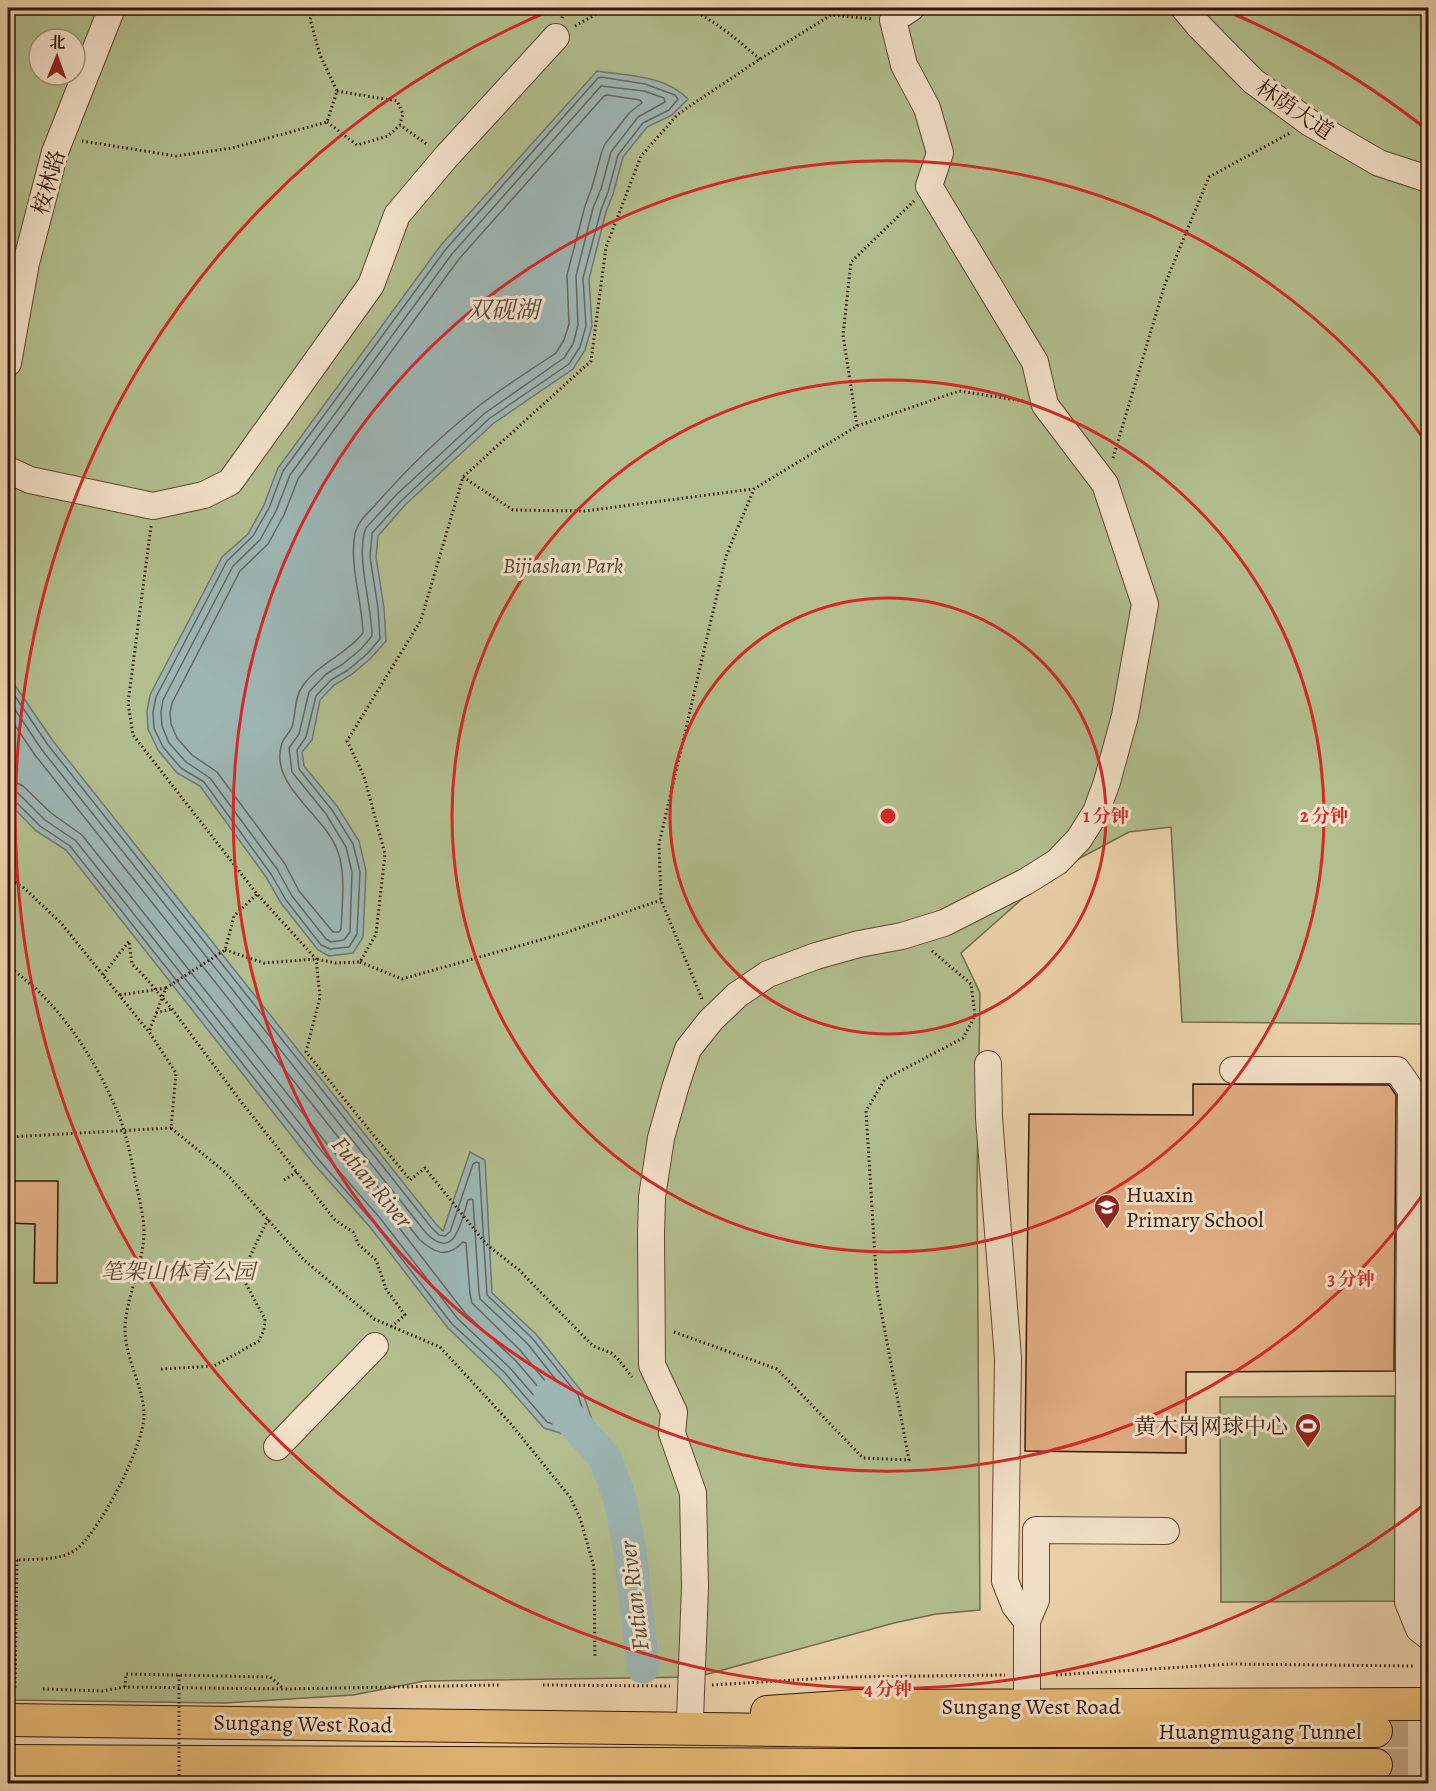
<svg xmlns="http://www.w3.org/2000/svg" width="1436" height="1791" font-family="Alegreya,'Noto Serif SC',serif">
<rect width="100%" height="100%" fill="#ecd3ac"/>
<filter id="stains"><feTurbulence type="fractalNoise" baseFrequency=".00333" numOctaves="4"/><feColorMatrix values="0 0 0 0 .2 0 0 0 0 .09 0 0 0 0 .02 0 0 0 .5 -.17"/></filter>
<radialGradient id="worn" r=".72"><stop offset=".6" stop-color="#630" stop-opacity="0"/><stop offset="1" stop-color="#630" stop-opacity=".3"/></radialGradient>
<g fill="#b2be8e" stroke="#736a4b" stroke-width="1.5" fill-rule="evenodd">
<path d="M8,8H1428V1024L1182,1022L1171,827L1129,832L1050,874L961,953L980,993L977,1186L980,1610L936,1614L894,1623L697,1677L425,1681L353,1695L225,1703L8,1700ZM39,39H75V75H39Z"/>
<polygon points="1395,1396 1395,1601 1221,1602 1220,1397"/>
</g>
<g fill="#9db6b4" stroke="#73766f" stroke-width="1.5">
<path d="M597,71C628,76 665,75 688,99L672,115L647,127L623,157L613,194L606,212L589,279L592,326L585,350L573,369L494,423L405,505L378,536L376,557L384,608L386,641L371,658L351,675L334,685L320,700L312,740L302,752L304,766L337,806L359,841L366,871L363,937L353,953L329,956L318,950L281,903L266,877L200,786L177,773L158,750L148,729L147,711L150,695L222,557L248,534L264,505L278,468L441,245Z"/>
<polygon points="8,675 53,741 436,1224 443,1231 470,1152 485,1160 492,1293 536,1334 583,1393 592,1420 573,1437 544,1428 499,1377 448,1328 370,1227 313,1163 66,850 36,831 8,802"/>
</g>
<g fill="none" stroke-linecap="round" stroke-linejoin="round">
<g stroke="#68665e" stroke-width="1.5">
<polygon points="601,77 645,84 675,95 678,99 669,110 643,123 618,155 608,192 601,210 583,278 586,326 580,347 569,364 490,418 401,501 372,533 370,557 378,608 380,639 367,654 348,670 331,680 316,696 306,737 297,750 299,769 332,810 353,844 360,872 357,934 349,947 330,949 321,945 286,900 271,874 204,782 181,768 163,747 154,728 153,712 156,697 227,561 253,536 269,508 283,471 446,249 598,78"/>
<path d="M601,86L644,91L664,98L665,102L638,117L611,152L601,189L593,208L576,276L578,325L573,344L564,358L485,413L396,495L366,528C355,554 372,606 372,636L361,649L343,664L326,674L309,692L299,734L289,748L292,772L326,814L346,847L352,872L350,932L344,940L331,942L326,939L292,896L277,869L210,778L186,762L169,743L162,726L161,712L163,700L233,566L260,540L276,511L290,475L452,254Z"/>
<path d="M607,95L640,100L642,103L630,112L605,144L602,151L592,187L585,206L567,275L569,324L564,340L556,353C531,370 505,386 480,405C444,433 407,469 377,503C369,512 358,521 355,533C349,566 362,599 363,633C346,655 317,664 302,687C294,698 296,715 292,727C289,734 282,739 281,747C271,787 326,816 338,852C346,876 342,904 341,929L339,932H333L299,891L285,864L217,772L192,755L177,738L171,724L170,713L172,703L240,571L268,544L284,515L298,479L459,259L604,96Z"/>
<polyline points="8,686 48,745 431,1227 439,1235 445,1236 450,1232 473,1164 476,1162 479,1163 487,1295 532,1338 578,1395 585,1417 584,1420 571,1430 547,1422 504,1372 452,1324 374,1223 318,1159 70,846 40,826 13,799 8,798"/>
<path d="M8,699L42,750L426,1233C455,1262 461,1222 468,1200L471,1199L473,1200L479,1293L480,1299L527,1343L571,1399L576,1415L569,1421L551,1415L509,1367L458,1319L380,1218L324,1154L76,841L45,820L18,793L8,790"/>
<path d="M8,715L35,755L419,1239C434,1253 447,1259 463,1242L466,1243L470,1294L472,1303L520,1350L563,1403V1409L556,1408L516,1361L465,1313L387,1212L331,1149L82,835L51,813L23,786L15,782L8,781"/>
</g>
<polyline stroke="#9db6b4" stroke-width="33" points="550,1396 605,1458 620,1499 630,1551 643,1667"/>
</g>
<g fill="#e2ad82" stroke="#341508" stroke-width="1.5">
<polygon points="1193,1084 1389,1085 1396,1095 1394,1371 1186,1372 1186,1453 1025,1451 1029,1114 1193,1115"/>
<polygon points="8,1181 58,1181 57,1283 34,1283 35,1224 8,1223"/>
</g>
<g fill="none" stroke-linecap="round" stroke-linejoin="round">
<g stroke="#c7ad8b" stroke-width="32" stroke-dasharray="32 16" stroke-linecap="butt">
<polyline points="1376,1731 1428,1731"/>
<polyline points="1376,1765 1428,1765"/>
</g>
<g stroke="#624431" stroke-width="28">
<g id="minor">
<polyline points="1184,8 1199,26 1253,81 1310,123 1379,163 1428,179"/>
<polyline points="8,363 26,263 55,152 112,8"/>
<polyline points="8,470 30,480 153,506 204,495 230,482 371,285 397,215 446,157 556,37"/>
<polyline points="988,1064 989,1118 1008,1358 1005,1581 1015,1606 1027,1621 1027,1706"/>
<polyline points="1233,1070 1397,1070 1411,1090 1409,1370 1408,1602 1419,1629 1428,1636"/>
<polyline points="277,1447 375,1346"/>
<polyline points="1027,1621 1036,1600 1036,1530 1166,1531"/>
<polyline points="690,1719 695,1587 693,1493 672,1433 674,1412 652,1365 651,1235 652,1197 661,1138 676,1085 688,1049 711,1020 737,995 768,974 816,956 859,944 902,936 944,923 1025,882 1057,862 1079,839 1096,812 1107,782 1125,716 1145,604 1105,484 1045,405 1035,362 929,186 940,153 927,108 904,65 893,20 911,8"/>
</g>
</g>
<g stroke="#341508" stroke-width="34">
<g id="major">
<polyline points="767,1712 856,1706 1428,1704"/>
<polyline points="8,1720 856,1731 1376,1731"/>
<polyline points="8,1761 856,1765 1376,1765"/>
</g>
</g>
<g stroke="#341508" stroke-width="3" stroke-dasharray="1.5 3" stroke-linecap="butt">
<path d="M680,8C706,11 739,42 760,59"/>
<polyline points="562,18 565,8"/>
<polyline points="575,26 607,8"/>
<polyline points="337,91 397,101 403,114 400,124"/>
<polyline points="327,122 357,145 388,136 400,125 428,145"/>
<polyline points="82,141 176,156 232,148 327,122 337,91 320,55 310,19 316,8"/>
<polyline points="857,426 843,335 851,262 914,201"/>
<polyline points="1113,458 1165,284 1209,177 1290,133"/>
<polyline points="463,477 513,510 585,511 753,489"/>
<polyline points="151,526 128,703 133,735 257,894 316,959 320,997 306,1052 410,1180 425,1168 486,1244 519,1270 593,1346 611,1353 619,1360 632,1377"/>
<polyline points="8,877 24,888 61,923 149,1032 176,1073 171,1128 225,1172 304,1260 374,1319 440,1347 510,1423 570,1497 580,1518 594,1567 595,1658"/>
<polyline points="225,950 264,963 316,959 336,963 360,962 376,934 385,854 364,776 347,741 421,620 463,477 591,361 606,247 641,156 678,114 760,59 831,15 873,19"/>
<polyline points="360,962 402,979 565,933 661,900"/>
<path d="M8,965C20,976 34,986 45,998C78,1032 104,1077 121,1121C128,1141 132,1163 136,1183C139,1199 144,1216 144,1233C143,1265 127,1295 125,1326C124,1358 144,1386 144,1415C144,1446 101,1528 78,1548C63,1561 35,1559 17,1560"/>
<polyline points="103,975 129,941 132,964 145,977 172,1009 242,1103 335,1220 353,1232 359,1245 376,1260 386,1289 405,1315 392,1326"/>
<polyline points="166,988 225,950 234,916 257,894"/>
<polyline points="702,999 661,900 659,844 726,556 754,489 857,426 959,391 1023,401"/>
<polyline points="156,1013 172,1009"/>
<polyline points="8,1137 171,1128"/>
<polyline points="284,1180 297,1172"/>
<polyline points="674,1332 777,1369 863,1458 909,1460 877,1289 866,1111 885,1079 963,1038 975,1016 971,984 931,950"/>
<polyline points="161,1369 214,1366 259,1341 264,1330 265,1319 241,1275 268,1219"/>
<polyline points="8,1559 17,1560 15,1688"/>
<polyline points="1056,1675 1232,1664 1413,1666"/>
<polyline points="543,1685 670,1686"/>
<polyline points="712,1685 845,1677 1005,1675"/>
<polyline points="125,1687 126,1674 270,1677 284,1689"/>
<polyline points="43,1689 102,1691 125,1687 285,1689 499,1685"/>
</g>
<use href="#minor" stroke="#f3e2c9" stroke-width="26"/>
<use href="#major" stroke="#e6ba76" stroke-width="32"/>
<g stroke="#341508" stroke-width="3" stroke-dasharray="1.5 3" stroke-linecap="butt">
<polyline points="120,995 166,988 149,1032"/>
<polyline points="179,1675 179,1784"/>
</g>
</g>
<g fill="none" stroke="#d62828" stroke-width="3">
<circle cx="888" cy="816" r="218"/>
<circle cx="888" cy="816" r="436"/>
<path d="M1428 1187A655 655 0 1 1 1428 445"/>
<path d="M1425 1504A873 873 0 1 1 554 9M1222 9A873 873 0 0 1 1425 128"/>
</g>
<defs>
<g id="school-pin" transform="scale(1.35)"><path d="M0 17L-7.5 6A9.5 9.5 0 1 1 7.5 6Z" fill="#8f2418" stroke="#f3e2c9"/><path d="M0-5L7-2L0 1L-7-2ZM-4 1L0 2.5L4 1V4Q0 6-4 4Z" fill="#fff"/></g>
<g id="stadium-pin" transform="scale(1.35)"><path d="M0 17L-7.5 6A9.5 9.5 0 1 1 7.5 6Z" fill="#8f2418" stroke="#f3e2c9"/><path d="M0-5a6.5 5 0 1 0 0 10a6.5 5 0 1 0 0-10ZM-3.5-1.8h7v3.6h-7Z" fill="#fff"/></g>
</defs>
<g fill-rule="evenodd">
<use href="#school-pin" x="1107" y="1207"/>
<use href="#stadium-pin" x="1308" y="1426"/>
</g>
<g text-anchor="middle" stroke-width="6" stroke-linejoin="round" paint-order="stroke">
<g font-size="22" fill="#341508" stroke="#f3e2c9">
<text transform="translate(1295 109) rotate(34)" y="8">林荫大道</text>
<text transform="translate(48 182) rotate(-74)" y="8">桉林路</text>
<text x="1031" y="1714">Sungang West Road</text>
<text transform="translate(303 1723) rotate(1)" y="8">Sungang West Road</text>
<text x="1260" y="1739">Huangmugang Tunnel</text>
</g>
<g font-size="22" font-style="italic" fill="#5a4830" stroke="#f3e2c9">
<text x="563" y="573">Bijiashan Park</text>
<text x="178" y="1279">笔架山体育公园</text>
</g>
<g font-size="22" fill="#341508" stroke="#f3e2c9" text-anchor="start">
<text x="1126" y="1202">Huaxin<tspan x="1126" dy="25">Primary School</tspan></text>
<text x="1288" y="1434" text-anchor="end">黄木岗网球中心</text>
</g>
<g font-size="24" font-style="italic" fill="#54453c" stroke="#f3e2c9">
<text x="503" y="318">双砚湖</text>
<text transform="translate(372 1182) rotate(50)" y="8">Futian River</text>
<text transform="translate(634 1596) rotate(-97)" y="8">Futian River</text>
</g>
</g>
<circle cx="888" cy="816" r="9" fill="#d62828" stroke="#f3e2c9" stroke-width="3"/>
<g font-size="18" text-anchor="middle" font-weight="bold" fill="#d62828" stroke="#f3e2c9" stroke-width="6" stroke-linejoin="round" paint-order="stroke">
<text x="1106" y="822">1 分钟</text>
<text x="1324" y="822">2 分钟</text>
<text x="1351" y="1285">3 分钟</text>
<text x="888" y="1695">4 分钟</text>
</g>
<rect width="1436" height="1791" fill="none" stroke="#ecd3ac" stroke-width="30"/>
<rect x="9" y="9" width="1418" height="1773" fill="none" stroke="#341508" stroke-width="3"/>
<rect x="15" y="15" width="1406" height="1761" fill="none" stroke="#341508" stroke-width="1.5"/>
<g transform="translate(57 57) rotate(1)"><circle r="28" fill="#f3e2c9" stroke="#a7907c" stroke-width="1.5"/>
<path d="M0-4.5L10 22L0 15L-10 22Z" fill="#8f2418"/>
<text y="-9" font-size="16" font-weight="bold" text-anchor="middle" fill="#341508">北</text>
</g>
<rect width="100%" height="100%" filter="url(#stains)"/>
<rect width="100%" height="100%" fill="url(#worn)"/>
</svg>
